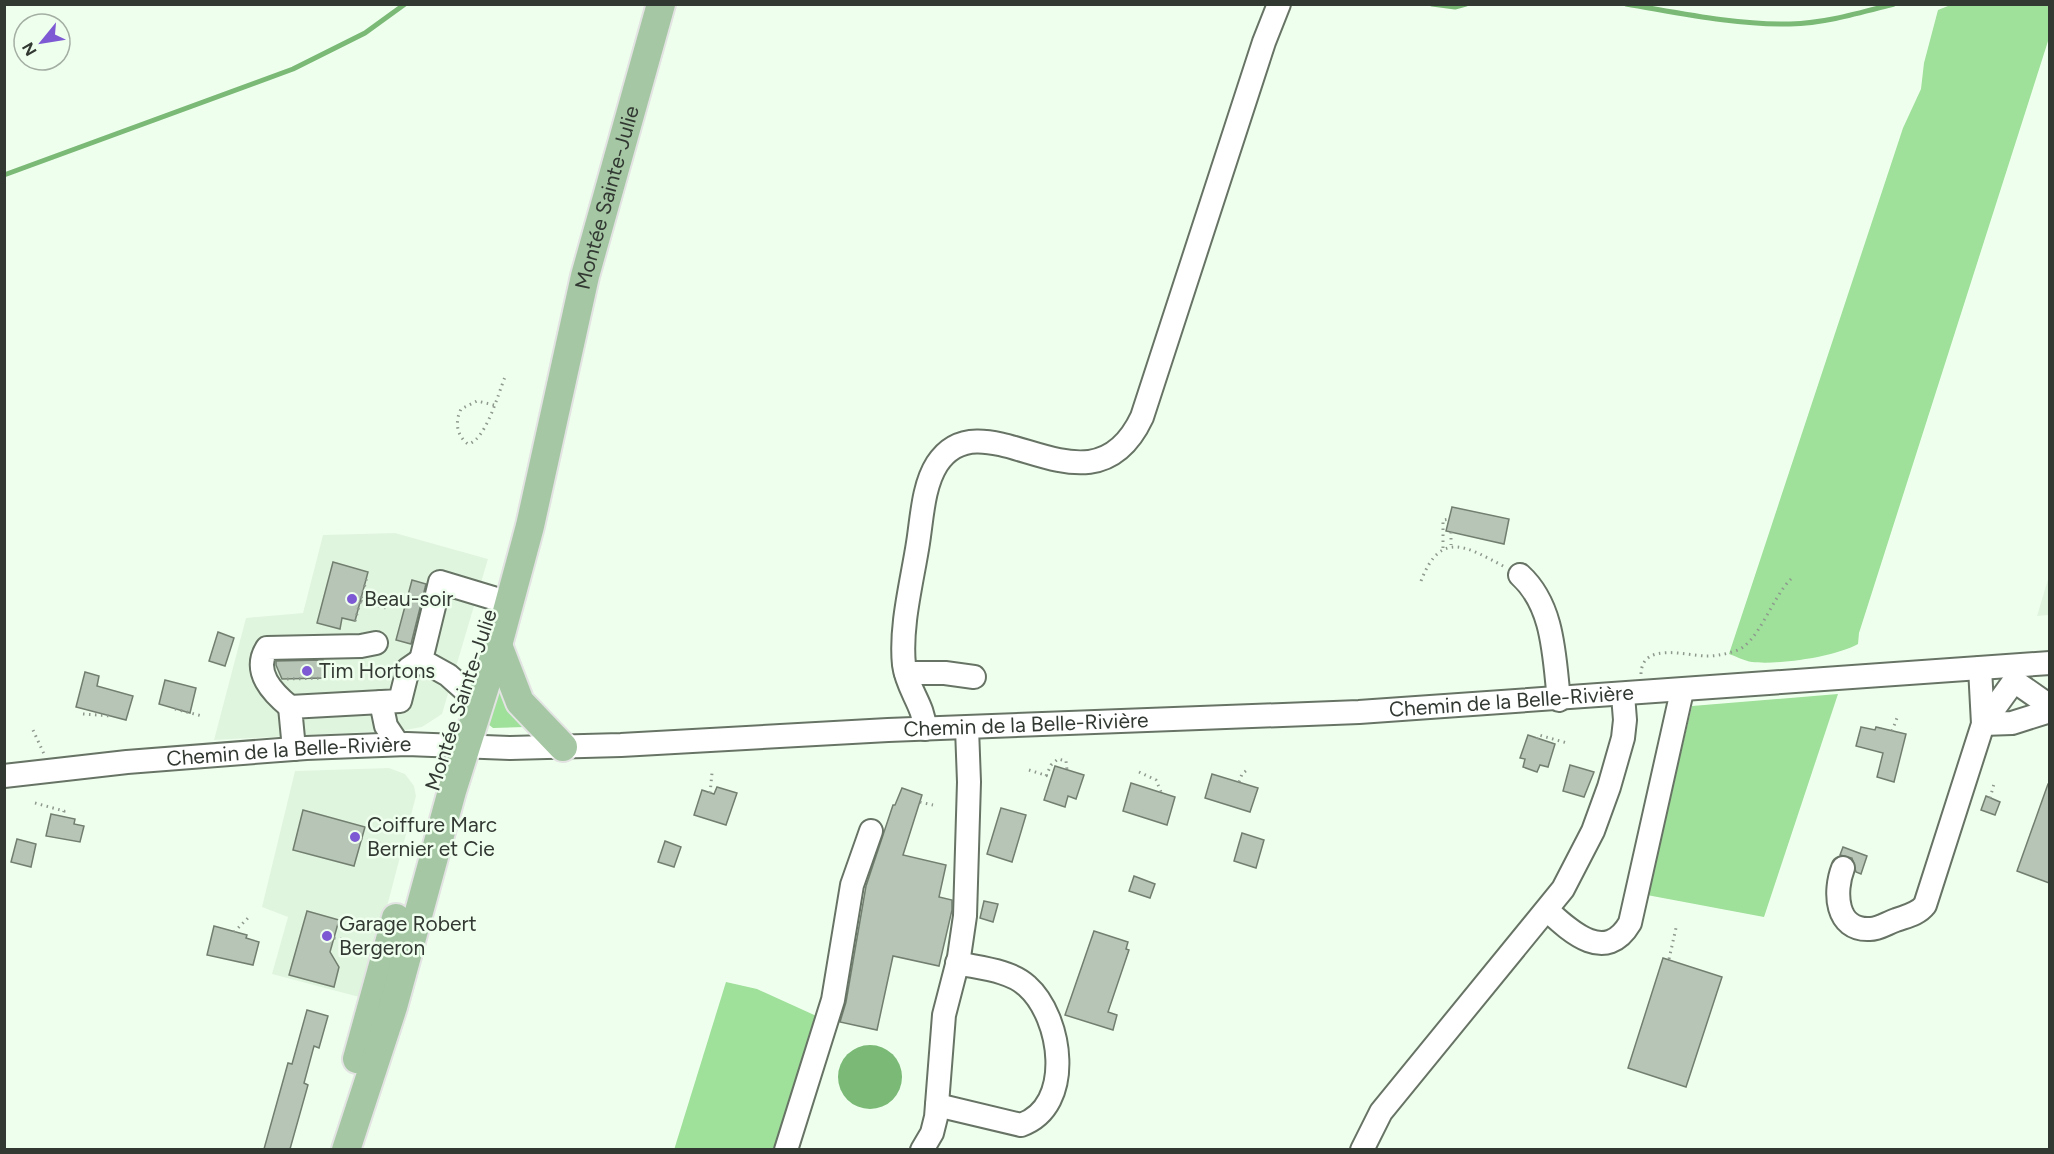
<svg xmlns="http://www.w3.org/2000/svg" width="2054" height="1154" font-family="Figtree,sans-serif">
<rect width="100%" height="100%" fill="#efffee"/>
<g fill="#e0f5de">
<polygon points="395,533 488,559 442,714 422,727 405,730 214,740 246,618 303,613 323,535"/>
<polygon points="2049,576 2049,615 2037,616"/>
<polygon points="389,768 405,774 414,786 416,796 363,998 272,974 288,917 262,907 295,771"/>
</g>
<g fill="#9fe09a">
<path d="M1953,4L2049,5V38L1859,633L1858,644C1835,657 1778,665 1752,662C1744,661 1736,656 1729,654L1903,128L1921,89L1924,63L1938,10Z"/>
<polygon points="499,680 525,727 493,728 488,724"/>
<polygon points="1838,694 1764,917 1647,895 1692,706"/>
<polygon points="726,982 757,989 823,1019 781,1149 674,1150"/>
</g>
<circle fill="#7aba76" cx="870" cy="1077" r="32"/>
<g fill="none" stroke-linecap="round" stroke-linejoin="round">
<g stroke="#7aba76" stroke-width="5">
<polyline points="1432,4 1455,7 1466,4"/>
<path d="M1626,4C1680,13 1735,25 1790,24C1826,23 1859,13 1894,4"/>
<polyline points="4,175 293,69 365,33 405,4"/>
</g>
</g>
<g fill="#b6c5b5" stroke="#727f70" stroke-width="1.5">
<polygon points="1452,507 1509,519 1504,544 1446,531"/>
<polygon points="333,562 368,572 355,621 342,618 340,629 317,623"/>
<polygon points="412,580 426,584 411,644 396,640"/>
<polygon points="218,632 234,638 225,666 209,661"/>
<polygon points="323,660 324,678 282,679 276,665 276,661"/>
<polygon points="85,672 99,676 97,686 133,696 126,720 76,707"/>
<polygon points="165,680 196,688 190,713 159,704"/>
<polygon points="1861,727 1875,730 1876,727 1906,734 1894,782 1877,777 1883,753 1856,746"/>
<polygon points="1528,735 1555,744 1548,767 1540,765 1537,772 1523,767 1525,759 1520,758"/>
<polygon points="1570,765 1594,772 1584,797 1563,791"/>
<polygon points="1055,766 1084,775 1076,799 1068,796 1065,807 1044,800"/>
<polygon points="1212,774 1258,788 1250,812 1205,798"/>
<polygon points="1131,783 1175,797 1167,825 1123,811"/>
<polygon points="2048,784 2049,784 2049,883 2017,871"/>
<polygon points="717,787 737,793 726,825 694,815 702,790 714,794"/>
<polygon points="902,788 922,795 903,855 946,865 939,897 952,900 952,910 939,966 893,956 877,1030 840,1022 846,1002 866,886 893,805 895,805"/>
<polygon points="1986,796 2000,802 1995,815 1981,810"/>
<polygon points="1001,808 1026,815 1012,862 987,854"/>
<polygon points="303,810 365,827 354,866 293,850"/>
<polygon points="51,814 75,819 74,824 84,826 80,842 46,836"/>
<polygon points="1242,833 1264,840 1256,868 1234,861"/>
<polygon points="17,839 36,844 31,867 11,862"/>
<polygon points="665,841 681,847 674,867 658,862"/>
<polygon points="1843,847 1867,856 1861,874 1856,872 1852,858 1840,855"/>
<polygon points="1134,876 1155,884 1150,898 1129,891"/>
<polygon points="984,901 998,904 993,922 980,918"/>
<polygon points="307,911 339,920 330,952 339,967 334,987 289,975"/>
<polygon points="214,926 247,935 246,938 259,942 253,965 207,955"/>
<polygon points="1094,931 1128,942 1126,949 1129,950 1108,1012 1117,1015 1113,1030 1065,1015"/>
<polygon points="1663,958 1722,977 1686,1087 1628,1068"/>
<polygon points="307,1010 328,1016 319,1048 314,1046 304,1083 308,1085 290,1149 264,1149 288,1063 292,1064"/>
</g>
<g fill="none" stroke-linecap="round" stroke-linejoin="round">
<g stroke="#677465" stroke-width="26">
<g id="minor">
<path d="M1520,575C1554,606 1554,656 1559,700"/>
<polyline points="906,673 945,673 974,677"/>
<polyline points="466,691 448,675 421,660 440,582 493,598"/>
<polyline points="381,702 386,726 398,744"/>
<path d="M290,707C273,693 252,672 267,648L361,646L376,643"/>
<polyline points="1983,724 2014,681 2050,706"/>
<polyline points="1983,724 2012,723 2050,711"/>
<path d="M925,729C924,705 907,689 904,665C900,626 912,582 918,543C922,518 923,486 937,464C984,391 1090,528 1142,417L1264,42L1279,4"/>
<polyline points="294,749 290,707 400,701 408,669 421,660"/>
<path id="s1" d="M4,776L127,762L306,748L407,744L510,748L621,745L888,730L1359,712L2050,663"/>
<path d="M1843,868C1834,891 1835,931 1870,929C1879,929 1887,923 1896,920C1907,916 1918,914 1925,905L1983,724L1980,668"/>
<path d="M1547,910C1572,933 1606,964 1630,923L1682,691"/>
<path d="M937,1105L1021,1125C1075,1106 1062,1017 1027,986C1010,970 979,968 957,963"/>
<polyline points="786,1150 833,1000 852,885 871,831"/>
<polyline points="922,1150 932,1133 936,1117 944,1015 959,957 965,916 969,782 967,728"/>
<polyline points="1362,1150 1381,1112 1563,889 1593,831 1609,787 1623,738 1625,720 1623,695"/>
</g>
</g>
<g stroke="#e2e3e2" stroke-width="32">
<g id="major">
<polyline points="498,645 520,702 563,747"/>
<polyline points="357,1059 396,918"/>
<path id="s2" d="M346,1150L393,1007L452,791L498,645L530,526L585,276L661,4"/>
</g>
</g>
<g stroke="#8e998e" stroke-width="3" stroke-dasharray="1.5 4.5" stroke-linecap="butt">
<path d="M494,405L477,401L461,409C455,421 456,435 468,444C486,440 498,394 505,377"/>
<polyline points="1451,532 1451,545"/>
<polyline points="1443,548 1443,520 1449,519"/>
<path d="M1421,581C1441,529 1467,547 1505,567"/>
<polyline points="361,601 386,608"/>
<polyline points="355,621 367,577"/>
<path d="M1641,674C1642,641 1687,656 1707,656C1717,656 1726,654 1735,651C1758,645 1772,597 1791,579"/>
<polyline points="287,679 324,678 323,664"/>
<polyline points="175,709 202,716"/>
<polyline points="83,714 112,716"/>
<polyline points="33,730 44,754"/>
<polyline points="1892,731 1897,718"/>
<polyline points="1537,739 1539,735 1567,743"/>
<polyline points="1029,770 1051,777"/>
<polyline points="1139,772 1156,780 1161,792"/>
<polyline points="1046,776 1051,765 1058,759 1066,761 1067,770"/>
<polyline points="1239,782 1242,774 1247,770"/>
<polyline points="710,793 712,773"/>
<polyline points="1990,798 1994,784"/>
<polyline points="920,802 933,805"/>
<polyline points="35,803 64,811 63,816"/>
<polyline points="361,839 383,844"/>
<polyline points="234,932 248,918"/>
<polyline points="334,938 351,940"/>
<polyline points="1669,959 1676,928"/>
</g>
<use href="#minor" stroke="#fff" stroke-width="22"/>
<use href="#major" stroke="#a5c7a3" stroke-width="28"/>
</g>
<g fill="#7d5ad4" stroke="#efffee" stroke-width="2">
<circle cx="352" cy="599" r="6"/>
<circle cx="307" cy="671" r="6"/>
<circle cx="355" cy="837" r="6"/>
<circle cx="327" cy="936" r="6"/>
</g>
<g text-anchor="middle" stroke-width="5" stroke-linejoin="round" paint-order="stroke">
<g font-size="21" fill="#323832" stroke="#efffee">
<text dy="7" stroke="none"><textPath href="#s2" startOffset="988">Montée Sainte-Julie</textPath></text>
<text transform="translate(461 700) rotate(-72)" y="7">Montée Sainte-Julie</text>
<text dy="7" stroke="none"><textPath href="#s1" startOffset="1510">Chemin de la Belle-Rivière</textPath></text>
<text dy="7" stroke="none"><textPath href="#s1" startOffset="1024">Chemin de la Belle-Rivière</textPath></text>
<text dy="7" stroke="none"><textPath href="#s1" startOffset="286">Chemin de la Belle-Rivière</textPath></text>
</g>
<g font-size="21" fill="#323832" stroke="#efffee" text-anchor="start">
<text x="364" y="606">Beau-soir</text>
<text x="319" y="678">Tim Hortons</text>
<text x="367" y="832">Coiffure Marc<tspan x="367" dy="24">Bernier et Cie</tspan></text>
<text x="339" y="931">Garage Robert<tspan x="339" dy="24">Bergeron</tspan></text>
</g>
</g>
<rect width="2054" height="1154" fill="none" stroke="#323832" stroke-width="12"/>
<g transform="translate(42 42) rotate(240)"><circle r="28" fill="#efffee" stroke="#a3afa3" stroke-width="1.5"/>
<path d="M0-4.5L10 22L0 15L-10 22Z" fill="#7d5ad4"/>
<text y="-9" font-size="16" font-weight="bold" text-anchor="middle" fill="#323832">N</text>
</g>
</svg>
